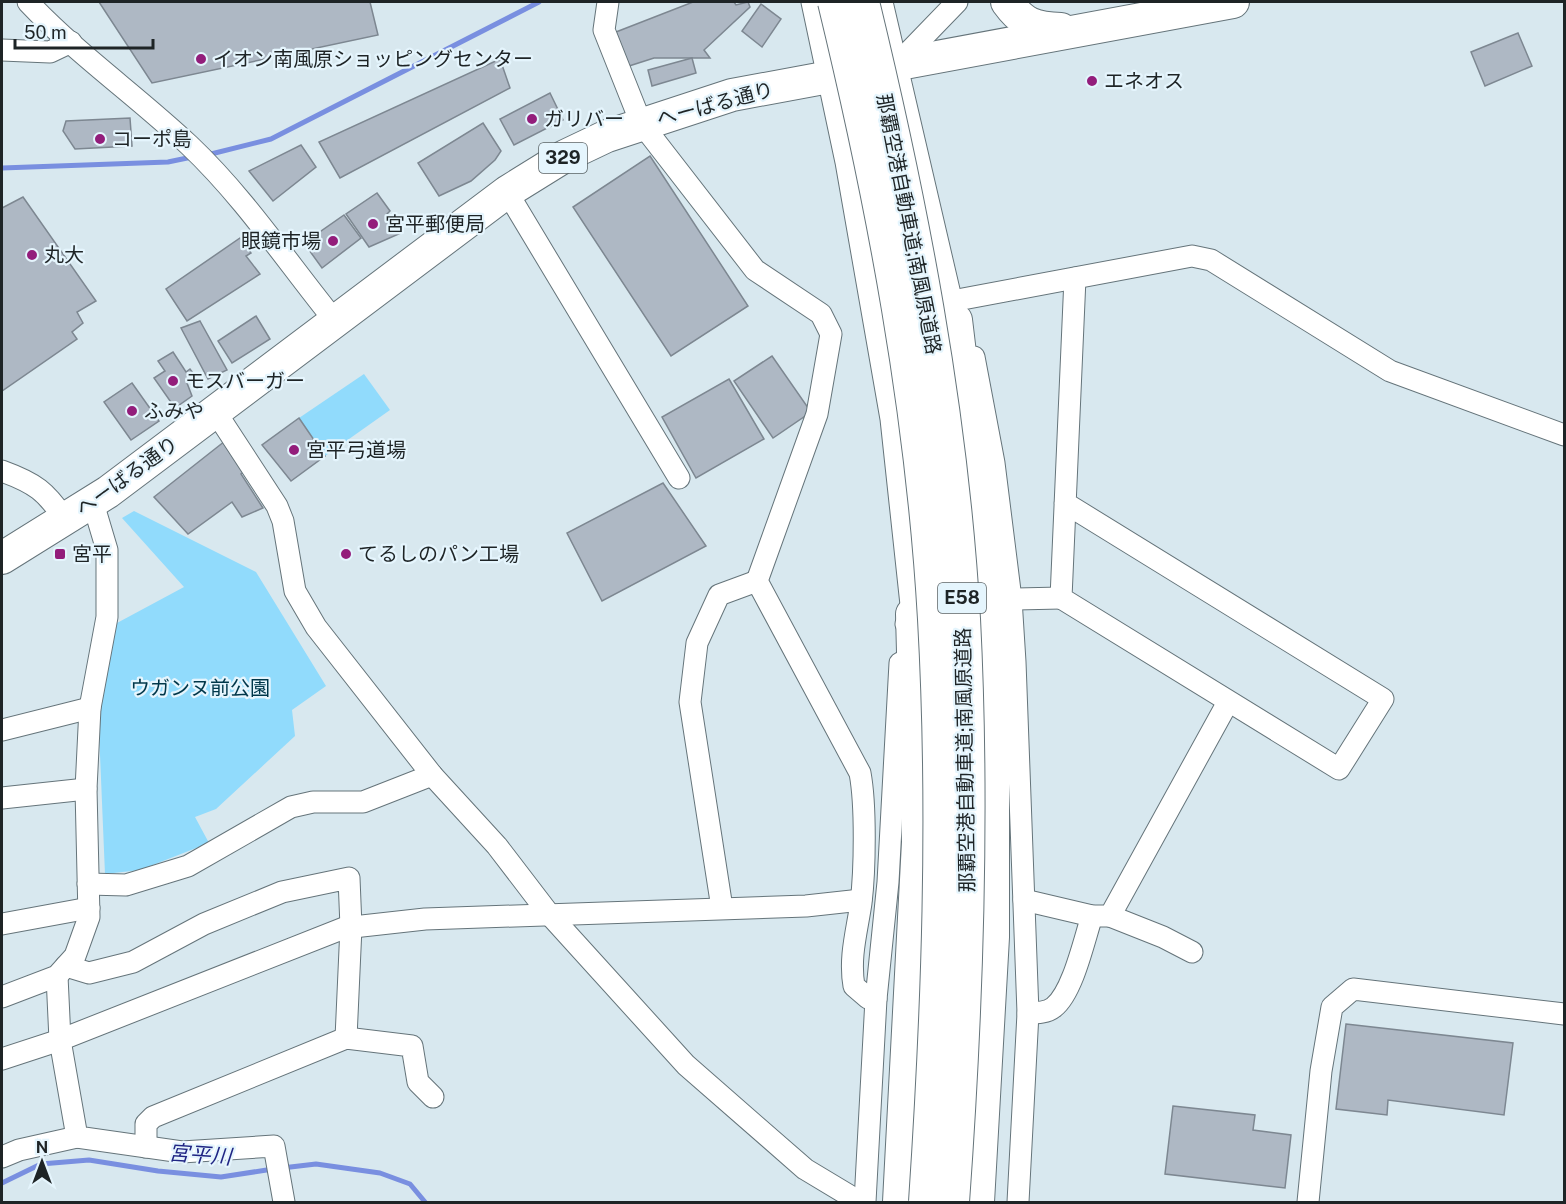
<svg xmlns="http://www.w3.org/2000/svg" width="1566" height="1204" font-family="'Public Sans','Noto Sans JP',sans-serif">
<rect width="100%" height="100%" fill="#d8e8ef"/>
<g fill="#91dbfc">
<polygon points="364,374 390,410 325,456 299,418"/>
<polygon points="134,511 256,572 326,686 292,710 295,736 216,809 195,817 209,843 140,870 105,874 98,707 117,623 184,587 122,518"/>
</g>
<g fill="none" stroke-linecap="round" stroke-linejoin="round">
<g stroke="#798fe0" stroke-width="5">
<polyline points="207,155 271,139 539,2"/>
<polyline points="2,168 168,162 192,157"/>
<polyline points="282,1168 316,1164 380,1173 410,1184 425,1202"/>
<polyline points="2,1183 41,1164 89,1160 158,1171 221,1177 273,1169"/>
</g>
</g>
<g fill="#aeb8c4" stroke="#7d8791" stroke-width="1.5">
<polygon points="99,2 370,2 378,35 152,83"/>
<polygon points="693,2 734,2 736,5 748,2 750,7 704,50 710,58 654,58 629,66 616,32"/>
<polygon points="761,4 781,19 762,47 742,31"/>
<polygon points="1518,33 1532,66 1485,86 1471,52"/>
<polygon points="692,58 696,73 652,86 648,70"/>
<polygon points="500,59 510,88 340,178 319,142"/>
<polygon points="550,93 563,120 514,145 500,119"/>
<polygon points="130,118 132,146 75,149 63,131 66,121"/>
<polygon points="483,123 501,151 495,160 471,181 439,196 418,163"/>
<polygon points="301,145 316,167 273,201 249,171"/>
<polygon points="650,156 748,306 671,356 573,207"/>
<polygon points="377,193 390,211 387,214 401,233 369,247 346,214"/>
<polygon points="23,197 96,301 77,312 83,323 72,332 77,339 2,391 2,208"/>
<polygon points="344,215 361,238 322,268 304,243"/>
<polygon points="240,238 251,253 246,256 260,274 187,321 166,289"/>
<polygon points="256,316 270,339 232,363 218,341"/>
<polygon points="200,321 227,370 208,379 181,328"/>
<polygon points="173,352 186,372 190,369 196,377 187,383 192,396 175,408 154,378 165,371 158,361"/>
<polygon points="772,356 811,412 773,438 734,381"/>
<polygon points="729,379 764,439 696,478 662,417"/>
<polygon points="132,383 159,421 131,440 104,402"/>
<polygon points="299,418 325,456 291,481 262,445"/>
<polygon points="225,441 245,471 241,474 263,508 242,517 232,502 188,534 154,497"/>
<polygon points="663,483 706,546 602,601 567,533"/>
<polygon points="1346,1024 1513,1043 1504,1115 1388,1100 1387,1115 1336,1109"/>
<polygon points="1173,1106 1255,1115 1253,1130 1291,1135 1285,1188 1165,1174"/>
</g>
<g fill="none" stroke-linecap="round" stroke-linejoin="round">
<g stroke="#65747a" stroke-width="23">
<g id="minor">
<path d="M28,2C77,54 137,96 189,145C245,198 287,262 335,321"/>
<path d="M608,2L604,30L641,123L755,270L821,314L831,334L817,414L757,581L860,773C866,805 865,870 861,903C857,931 849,957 854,986L868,998L876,999"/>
<polyline points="812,2 846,162 891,419 912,614 906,624"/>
<polyline points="882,2 956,320 962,329"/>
<polyline points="2,50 50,52 71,42"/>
<polyline points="897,64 957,2"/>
<polyline points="507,192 679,478"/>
<polyline points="952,301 1192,256 1211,260 1390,371 1564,435"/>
<polyline points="974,357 994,463 1011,599 1015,662 1028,1013 1018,1202"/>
<polyline points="215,411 277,506 283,521 295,591 316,627 432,775 497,846 549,914 686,1065 805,1169 860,1202"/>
<path d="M2,471C35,483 46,491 66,521"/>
<polyline points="1065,503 1383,699 1339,769 1061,598 1075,278"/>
<polyline points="1011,599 1061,598"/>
<polyline points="2,730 90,708"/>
<polyline points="2,798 86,789"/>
<polyline points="88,884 126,885 188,866 291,807 313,802 363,802 432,775"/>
<polyline points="1024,900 1092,916 1110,916 1228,702"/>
<polyline points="722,908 690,702 697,643 719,595 757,581"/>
<polyline points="1110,916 1163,937 1192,952"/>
<polyline points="2,924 89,908"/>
<polyline points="66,966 89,973 133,962 204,924 282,892 349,878 351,927 346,1038"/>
<polyline points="57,976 60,1040 77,1137 182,1152 274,1146 284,1202"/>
<polyline points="2,997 57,976 75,956 89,917 86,789 90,708 107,617 107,550 93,503"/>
<path d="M1028,1013C1037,1013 1047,1013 1054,1007C1073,992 1084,940 1092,916"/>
<polyline points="2,1059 60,1040 344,928 425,919 806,906 861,900"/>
<polyline points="146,1147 146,1124 153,1117 346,1038 412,1046 418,1082 433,1097"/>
<polyline points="2,1157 19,1150 77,1137"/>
<polyline points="865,1202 876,999 888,882 900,663"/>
<polyline points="1308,1202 1321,1071 1332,1007 1353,989 1564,1014"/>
</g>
</g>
<g stroke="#65747a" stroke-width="34">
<g id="highway">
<path d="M1007,2C1023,24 1034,28 1061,29"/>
<polyline points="956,320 989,595 993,680 993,937 978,1202"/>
<polyline points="2,558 108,492 507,192 565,156 607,136 732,95 1233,2"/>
<polyline points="899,1202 918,842 912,614"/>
</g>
</g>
<use href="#minor" stroke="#fff" stroke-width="21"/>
<use href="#highway" stroke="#fff" stroke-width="32"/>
<g stroke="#65747a" stroke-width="34" stroke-linecap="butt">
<g id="highway-bridge">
<path d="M834,2C883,204 922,411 934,619C945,814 938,1008 925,1202"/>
<path d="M863,2C912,204 952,410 964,619C974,813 967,1009 953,1202"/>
</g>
</g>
<use href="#highway-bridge" stroke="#fff" stroke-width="32"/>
</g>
<g fill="#931d7b" stroke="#e5f5fd" stroke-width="2">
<circle cx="201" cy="59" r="6"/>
<circle cx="1092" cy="81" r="6"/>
<circle cx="532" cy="119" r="6"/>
<circle cx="100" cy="139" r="6"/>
<circle cx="373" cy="224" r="6"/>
<circle cx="333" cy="241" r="6"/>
<circle cx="32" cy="255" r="6"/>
<circle cx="173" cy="381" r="6"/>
<circle cx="132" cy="411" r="6"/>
<circle cx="294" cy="450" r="6"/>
<rect x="54" y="548" width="12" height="12" rx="3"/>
<circle cx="346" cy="554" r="6"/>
</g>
<g text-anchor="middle" stroke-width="4.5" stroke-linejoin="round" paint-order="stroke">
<g fill="#e5f5fd" stroke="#5a6366" stroke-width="1.5">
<rect x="539" y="143" width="48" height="30" rx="4.5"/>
<rect x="938" y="583" width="48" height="30" rx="4.5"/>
</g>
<g font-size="18" font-weight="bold" fill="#1e2426">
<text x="563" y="164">329</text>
<text x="962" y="604">E58</text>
</g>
<g font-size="20" fill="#1e2426" stroke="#e5f5fd" text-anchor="start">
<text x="213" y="66">イオン南風原ショッピングセンター</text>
<text x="1104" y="88">エネオス</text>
<text x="544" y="126">ガリバー</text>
<text x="112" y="146">コーポ島</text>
<text x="385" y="231">宮平郵便局</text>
<text x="321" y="248" text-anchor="end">眼鏡市場</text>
<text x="44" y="262">丸大</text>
<text x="185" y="388">モスバーガー</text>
<text x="144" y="418">ふみや</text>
<text x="306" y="457">宮平弓道場</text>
<text x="72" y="561">宮平</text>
<text x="358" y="561">てるしのパン工場</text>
</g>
<g font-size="20" fill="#1e2426" stroke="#e5f5fd">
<text transform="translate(715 104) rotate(-15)" y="7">へーばる通り</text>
<text transform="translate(909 224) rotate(79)" y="7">那覇空港自動車道;南風原道路</text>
<text transform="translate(127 476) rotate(-36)" y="7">へーばる通り</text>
<text transform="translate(965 760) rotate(-91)" y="7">那覇空港自動車道;南風原道路</text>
</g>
<g font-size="20" fill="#00374a" stroke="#e5f5fd">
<text x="200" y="695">ウガンヌ前公園</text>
</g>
<g font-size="21" font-style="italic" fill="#202684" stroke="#e5f5fd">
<text transform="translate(200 1155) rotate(4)" y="7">宮平川</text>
</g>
</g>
<rect width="1566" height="1204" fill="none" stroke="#1e2426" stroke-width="6"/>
<g transform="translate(42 1162)" stroke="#e5f5fd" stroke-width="4.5" paint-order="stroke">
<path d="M0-4.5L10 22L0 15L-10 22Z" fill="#1e2426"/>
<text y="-9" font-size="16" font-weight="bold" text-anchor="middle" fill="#1e2426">N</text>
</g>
<path d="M15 39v9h138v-9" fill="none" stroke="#1e2426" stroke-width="3"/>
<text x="24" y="39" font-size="18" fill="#1e2426" stroke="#e5f5fd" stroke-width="4.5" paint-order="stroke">50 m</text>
</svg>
